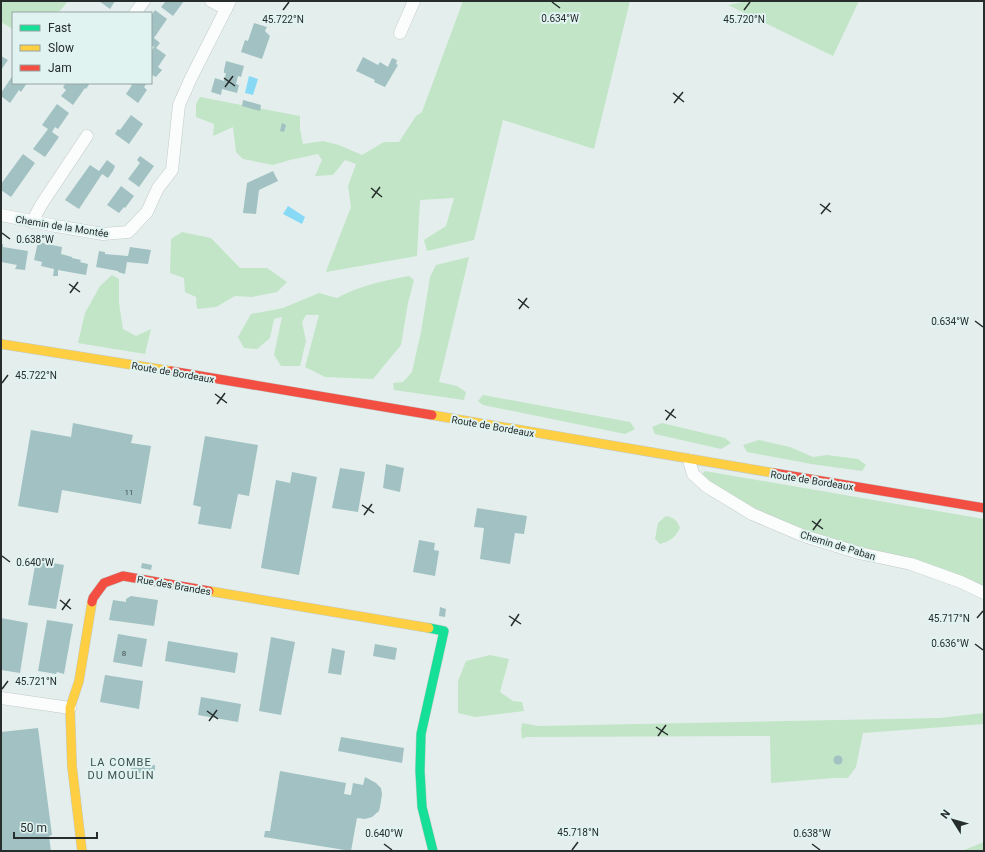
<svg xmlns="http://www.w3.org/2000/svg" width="985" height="852" font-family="Roboto,sans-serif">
<rect width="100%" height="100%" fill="#e4efed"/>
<g fill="#c1e5c6">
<polygon points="1,1 68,1 58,13 13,13 13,29 1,22"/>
<polygon points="463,1 630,1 594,149 503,120 474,240 427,251 424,240 446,226 454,198 420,200 417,256 326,272 328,266 351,207 348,186 356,164 345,160 333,175 315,176 322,160 318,154 290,160 273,165 243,159 236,152 233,127 213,136 214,124 196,117 196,104 200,97 300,116 300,129 303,144 323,141 339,145 362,155 384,142 399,142 416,116 422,112"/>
<polygon points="749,1 859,1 833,56 728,5"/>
<polygon points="182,232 211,238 240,268 267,268 287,282 277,292 252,297 235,296 216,307 197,309 196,297 185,292 184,278 170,273 171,239"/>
<polygon points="469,257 439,382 457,386 466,392 464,400 394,390 393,383 403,382 412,372 421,332 430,277 436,265"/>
<polygon points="112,275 119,279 119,303 123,329 136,336 151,329 145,354 78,343 85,313 100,286"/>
<path d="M409,276L414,280L408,303L401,345L373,379L325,377L305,367L319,315H306L302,322L306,341L300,366H281L274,355L282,317L274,319L270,338L257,349L244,348L238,337L251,314L283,308L319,293L337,298C361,285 383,281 409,276Z"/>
<polygon points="483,395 630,422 635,429 625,434 483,405 478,401"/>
<polygon points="662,423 725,438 731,443 721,449 655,434 652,427"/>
<polygon points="759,440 790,447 813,457 827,455 858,459 866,465 862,471 811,464 747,452 743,445"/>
<polygon points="705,471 984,519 984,593 812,536 753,512 703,478 702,474"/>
<path d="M666,516C674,518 677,520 680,528C675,538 670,541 660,544L655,539L658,523Z"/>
<polygon points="490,655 509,659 500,692 513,701 522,702 524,711 475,717 458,713 458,681 466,661"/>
<polygon points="984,713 984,724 863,733 856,767 848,778 834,778 771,783 770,736 526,737 522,739 521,730 522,723 538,726 940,718"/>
<polygon points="984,842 984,850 981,851 962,851"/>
</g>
<g fill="#87d9f5">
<polygon points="249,76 258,79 253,95 245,93"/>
<polygon points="288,206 305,217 302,224 283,214"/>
</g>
<g fill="#a1c1c3">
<polygon points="99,1 115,1 110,9"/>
<polygon points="166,1 184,1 173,16 161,7"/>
<polygon points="155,10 167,19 154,38 160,43 156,48 166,55 158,67 162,70 156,77 152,75 151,77 151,52 154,47 151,45 151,16"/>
<polygon points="254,23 267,27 265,31 270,36 262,59 241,52 245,40 248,41"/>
<polygon points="1,56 8,60 1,70"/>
<polygon points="363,57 378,65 380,62 388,67 392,58 397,60 396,64 398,65 385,87 374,82 375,80 356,71"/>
<polygon points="226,61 244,66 241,77 238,76 236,84 239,85 237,93 222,89 221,95 211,92 215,78 224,81 226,73 224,73 224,70"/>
<polygon points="13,75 13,83 27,83 21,92 19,90 10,103 1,96 1,93"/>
<polygon points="66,83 90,83 86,89 85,88 73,105 61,96 66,90 63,87"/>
<polygon points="128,83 147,83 144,87 147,90 138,103 126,94 132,85"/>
<polygon points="243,100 261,105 260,111 242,106"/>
<polygon points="57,104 69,113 58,129 55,127 52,132 59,137 45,157 33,149 48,129 42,125"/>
<polygon points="131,115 143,124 129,144 115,134 118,129 120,130"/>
<polygon points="282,123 286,125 284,132 280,131"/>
<polygon points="23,154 35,163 11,197 1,190 1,184"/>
<polygon points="140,156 154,166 139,187 128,179 140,163 137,160"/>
<polygon points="107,160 115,166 113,171 108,178 102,174 79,209 65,200 90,165 99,171"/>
<polygon points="273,171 278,181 259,190 256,214 243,213 247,183"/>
<polygon points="121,186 134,196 125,208 124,207 119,213 107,205"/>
<polygon points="38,242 62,247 61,254 72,257 72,258 81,260 80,262 88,264 86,275 58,270 58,276 53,276 54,269 41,266 42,262 34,260"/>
<polygon points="1,244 3,244 3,247 28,251 25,270 15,269 17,265 1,262"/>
<polygon points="130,247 151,250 148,264 127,262 125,274 118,272 118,271 96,267 99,251 105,252 105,254 128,256"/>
<polygon points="73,423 133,435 131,443 151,446 141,504 62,490 58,513 18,506 31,430 71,437"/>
<polygon points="205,436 258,445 249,496 238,494 231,529 198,524 201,507 193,505"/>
<polygon points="386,464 404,468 400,492 383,488"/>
<polygon points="340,468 365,472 358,512 332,508"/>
<polygon points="292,472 317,477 299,575 261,568 276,480 290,483"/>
<polygon points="477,508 527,516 524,534 515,533 510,564 480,559 484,528 474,527"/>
<polygon points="419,540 435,543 434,550 439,551 435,576 413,572"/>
<polygon points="36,560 64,565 56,609 28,605"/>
<polygon points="142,563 152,565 151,570 141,568"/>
<polygon points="131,596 158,600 154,626 109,620 113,600 126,602 126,599"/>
<polygon points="440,607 446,609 445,617 439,616"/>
<polygon points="1,618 28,623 20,673 1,670"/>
<polygon points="47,620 73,624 64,674 57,672 56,674 38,671"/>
<polygon points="118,634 147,639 142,667 113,662"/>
<polygon points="271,637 295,642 281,715 259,711"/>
<polygon points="168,641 238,653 235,673 165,661"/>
<polygon points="375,644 397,648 395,660 373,656"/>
<polygon points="332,648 345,651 341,675 328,673"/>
<polygon points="105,675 143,681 139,709 100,702"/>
<polygon points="201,697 241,704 238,722 198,715"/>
<polygon points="38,728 52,835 49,836 51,851 1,851 1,732"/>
<polygon points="341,737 404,748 402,763 338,751"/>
<circle cx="838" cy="760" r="4.5"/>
<polygon points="155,765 155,771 132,774 131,767"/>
<polygon points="280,771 346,783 344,794 351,795 353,783 363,785 365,777 376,783 381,788 382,794 380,807 379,811 372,817 365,819 357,818 351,851 264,837 265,831 270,831"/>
</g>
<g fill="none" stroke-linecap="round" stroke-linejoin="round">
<g stroke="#c1c9c7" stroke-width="13">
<g id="street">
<polyline points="211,1 226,9"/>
<polyline points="135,13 144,1"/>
<polyline points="400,33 414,1"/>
<polyline points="1,215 56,226 103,234 128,232 147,212 158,188 172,170 179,105 191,78 230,1"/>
<polyline points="32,222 41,205 87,136"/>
<polyline points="689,460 693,474 706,486 752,514 804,536 859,553 911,564 961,582 984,593"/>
<polyline points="1,698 70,708"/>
</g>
</g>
<g stroke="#c1c9c7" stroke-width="10">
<polyline id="fast" points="429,628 444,631 421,734 420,771 422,807 433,851"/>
</g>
<g stroke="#c1c9c7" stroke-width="10">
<g id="slow">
<polyline points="1,344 171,371"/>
<polyline points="432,415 774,473"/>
<polyline points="209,591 429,628"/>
<polyline points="82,851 72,766 70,708 79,681 92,602"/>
</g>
</g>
<g stroke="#c1c9c7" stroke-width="10">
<g id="jam">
<polyline points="171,371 432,415"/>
<polyline points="774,473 984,508"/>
<polyline points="92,602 93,598 104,583 123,576 209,591"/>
</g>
</g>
<use href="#street" stroke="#fbfdfc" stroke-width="12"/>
<use href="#fast" stroke="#16e098" stroke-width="9"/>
<use href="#slow" stroke="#ffcf43" stroke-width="9"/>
<use href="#jam" stroke="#f24e42" stroke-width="9"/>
</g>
<path fill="none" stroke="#262d2c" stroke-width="1.5" d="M552,2L560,8M283,10L289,2M744,10L750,2M224,78L235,86M225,87L233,76M673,93L684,102M674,103L683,92M371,188L382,197M372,198L380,187M820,204L831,212M821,214L830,203M2,233L10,239M69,284L80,292M70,293L78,282M518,299L529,308M519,309L527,298M975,321L983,327M2,383L8,375M215,394L227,403M217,404L225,393M665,410L676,418M666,420L674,409M362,505L374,513M364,515L372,504M812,521L823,529M813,530L821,519M2,556L10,562M60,600L71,609M62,610L70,599M509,616L521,624M977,618L983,611M511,626L519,614M975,644L983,650M2,689L8,681M207,711L218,719M209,721L217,710M656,727L668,735M658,736L666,725M384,844L392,850M812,844L820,850M572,850L578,842"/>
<g text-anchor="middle" stroke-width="4" stroke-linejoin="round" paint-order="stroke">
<g font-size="8" fill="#455252">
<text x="129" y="495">11</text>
<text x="124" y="656">8</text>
</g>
<g font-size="10" fill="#262d2c" stroke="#e0f3f0">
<text transform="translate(62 226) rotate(9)" y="4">Chemin de la Montée</text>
<text transform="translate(173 372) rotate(10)" y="4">Route de Bordeaux</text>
<text transform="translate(493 426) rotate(10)" y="4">Route de Bordeaux</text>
<text transform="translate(812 480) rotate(9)" y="4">Route de Bordeaux</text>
<text transform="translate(838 545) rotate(17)" y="4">Chemin de Paban</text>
<text transform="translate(174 585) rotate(10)" y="4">Rue des Brandes</text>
</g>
<g font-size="11" letter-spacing="1" fill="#3e4e4c" stroke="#e0f3f0">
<text x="121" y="766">LA COMBE<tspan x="121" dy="13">DU MOULIN</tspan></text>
</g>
</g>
<g font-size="10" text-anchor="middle" fill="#262d2c" stroke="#e0f3f0" stroke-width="4" stroke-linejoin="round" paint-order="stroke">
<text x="560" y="22">0.634°W</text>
<text x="283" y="23">45.722°N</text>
<text x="744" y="23">45.720°N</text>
<text x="35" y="243">0.638°W</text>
<text x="950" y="325">0.634°W</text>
<text x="36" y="379">45.722°N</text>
<text x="35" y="566">0.640°W</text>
<text x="949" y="622">45.717°N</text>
<text x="950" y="647">0.636°W</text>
<text x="36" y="685">45.721°N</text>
<text x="578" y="836">45.718°N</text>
<text x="384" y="837">0.640°W</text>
<text x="812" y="837">0.638°W</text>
</g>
<rect width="985" height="852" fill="none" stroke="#262d2c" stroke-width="4"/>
<rect x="12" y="12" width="140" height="72" fill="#e0f3f0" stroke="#96a4a2"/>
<rect x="20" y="25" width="20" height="6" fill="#16e098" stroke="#96a4a2"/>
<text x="48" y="32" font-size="12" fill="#262d2c">Fast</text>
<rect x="20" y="45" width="20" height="6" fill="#ffcf43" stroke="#96a4a2"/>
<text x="48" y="52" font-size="12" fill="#262d2c">Slow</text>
<rect x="20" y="65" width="20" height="6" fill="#f24e42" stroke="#96a4a2"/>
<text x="48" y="72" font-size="12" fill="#262d2c">Jam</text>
<g transform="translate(953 820) rotate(307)" stroke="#e0f3f0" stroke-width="3" paint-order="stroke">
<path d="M0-3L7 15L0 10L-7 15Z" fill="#262d2c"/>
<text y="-6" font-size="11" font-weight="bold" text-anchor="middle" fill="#262d2c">N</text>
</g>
<path d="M14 832v6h83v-6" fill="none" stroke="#262d2c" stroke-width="2"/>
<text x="20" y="832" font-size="12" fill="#262d2c" stroke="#e0f3f0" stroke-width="3" paint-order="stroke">50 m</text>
</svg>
